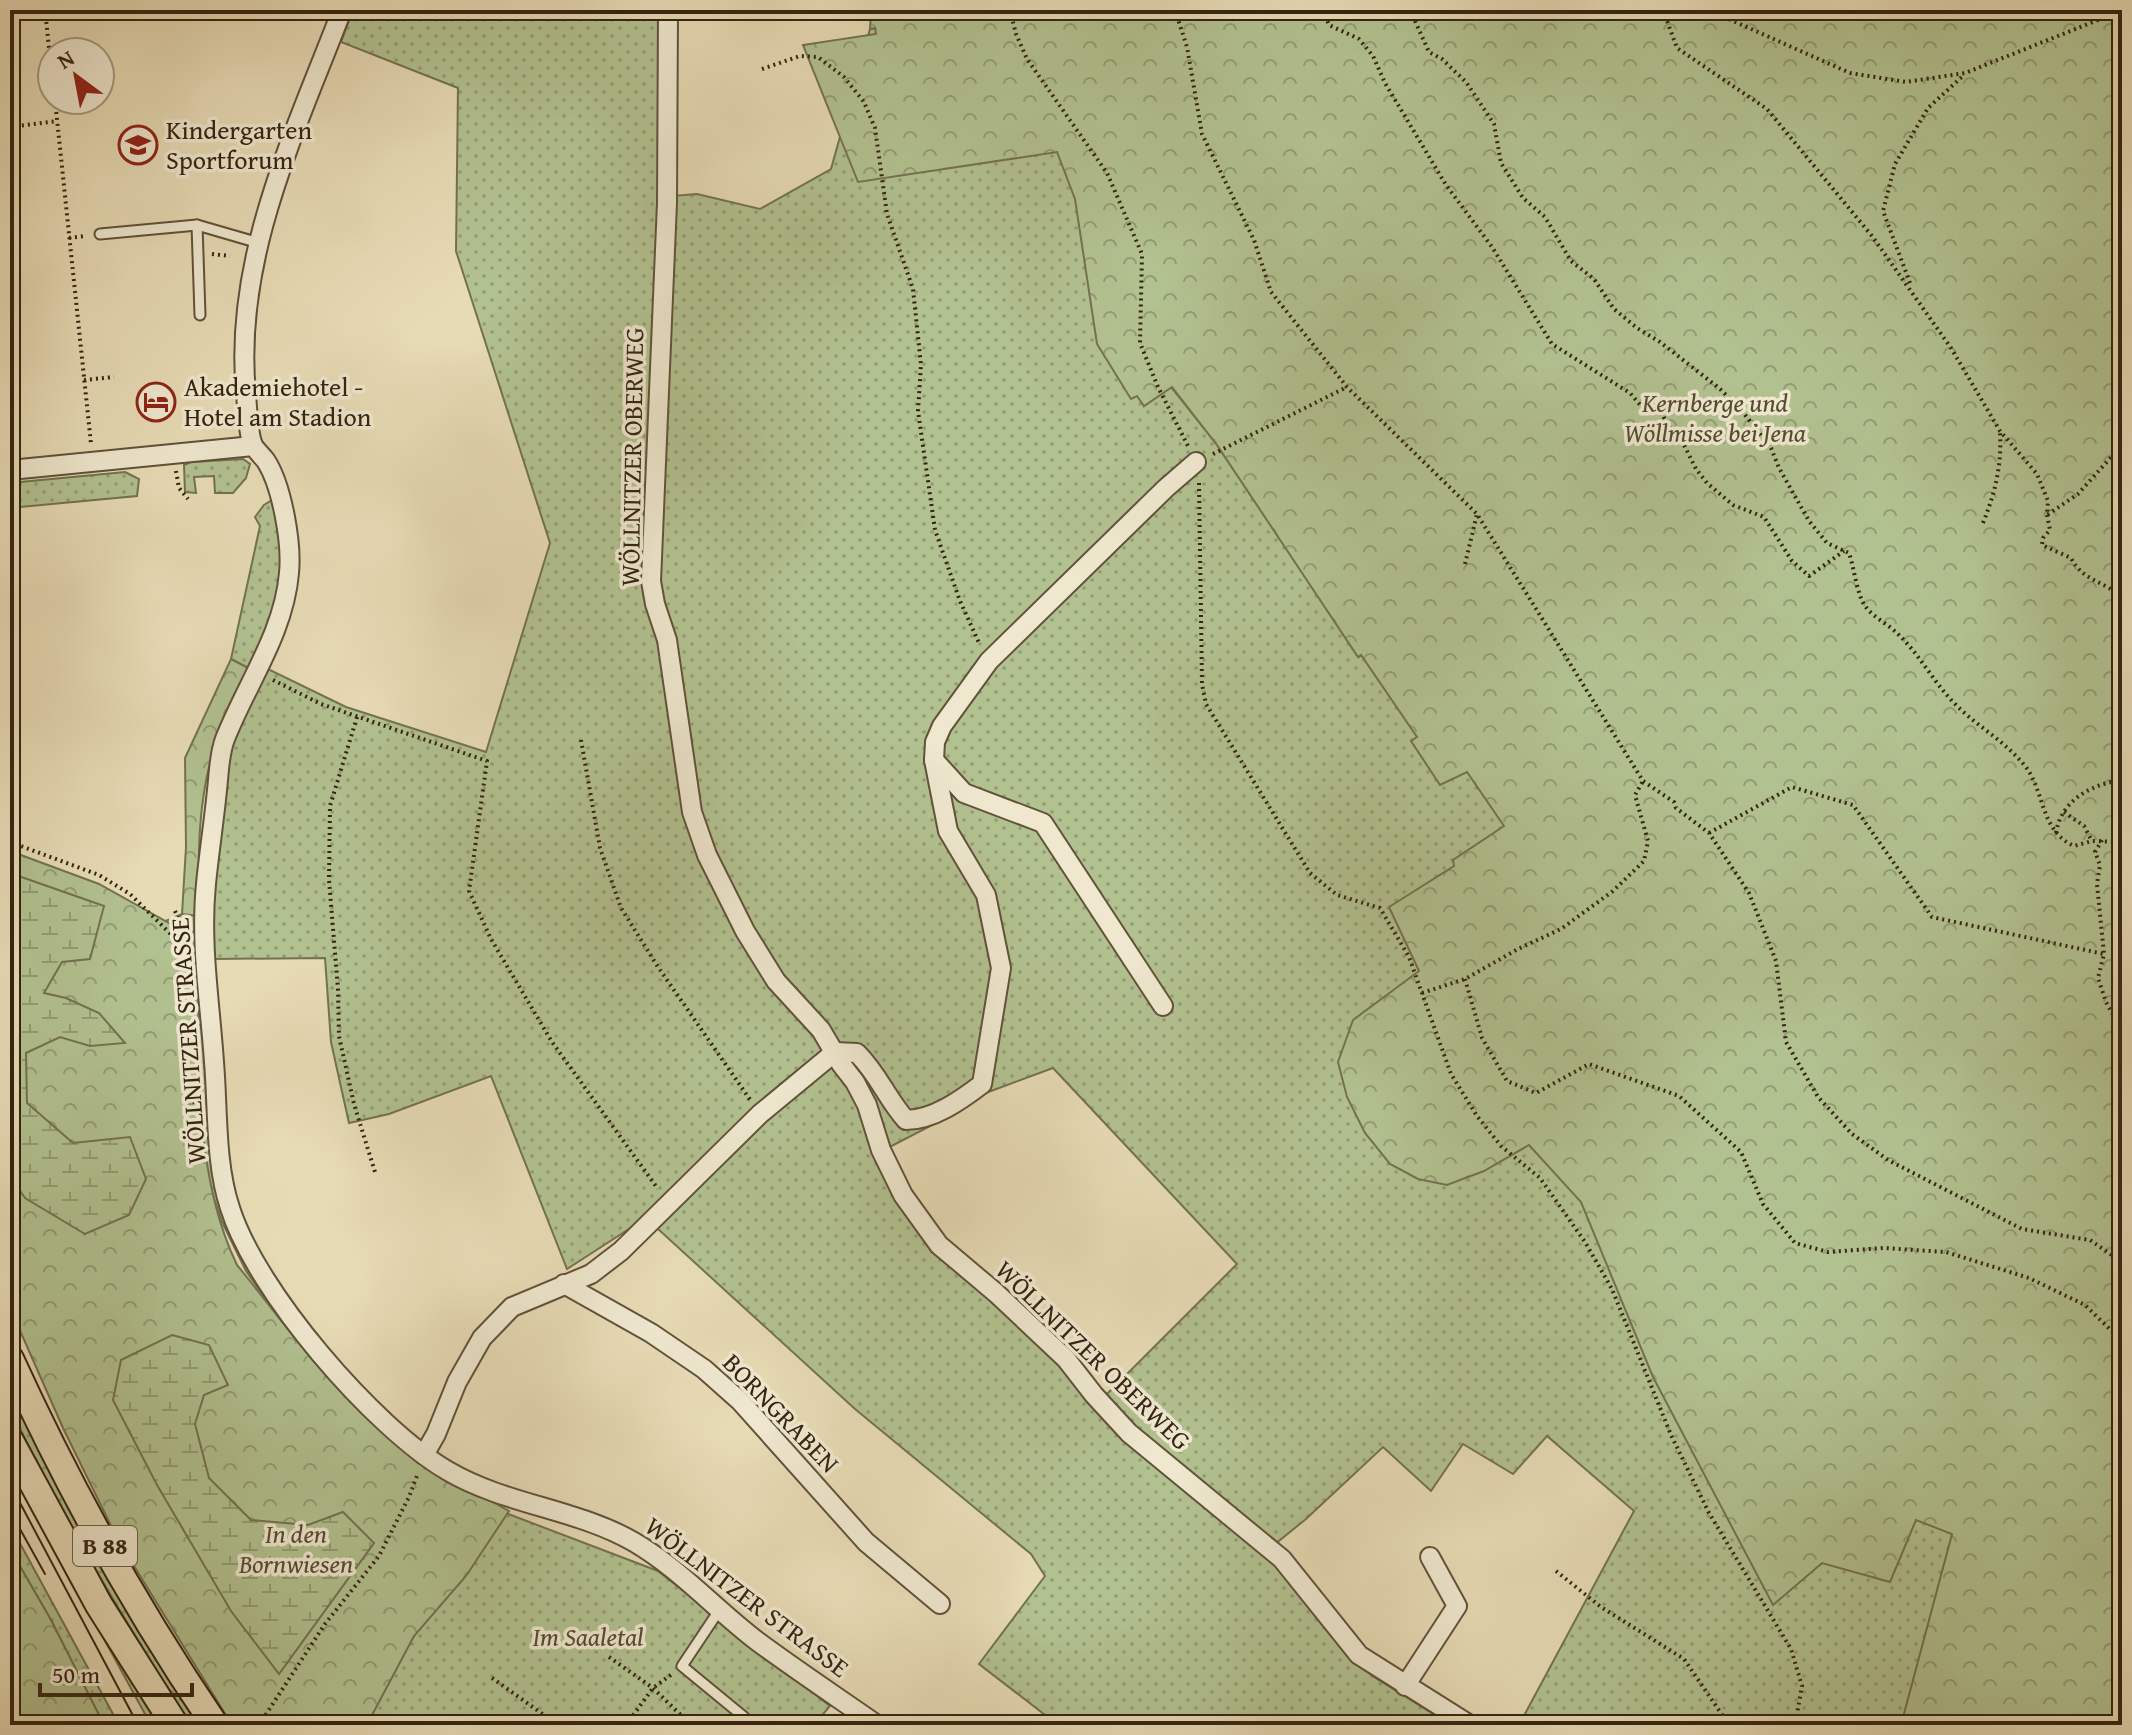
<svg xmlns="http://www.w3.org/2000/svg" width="2132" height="1735" font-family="'Gentium Book Plus',serif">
<defs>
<pattern id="grass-dots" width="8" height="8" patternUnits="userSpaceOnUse" patternTransform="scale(2)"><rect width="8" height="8" fill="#b2c190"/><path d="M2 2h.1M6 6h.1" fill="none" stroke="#929d74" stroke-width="1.8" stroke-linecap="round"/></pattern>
<pattern id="forest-crowns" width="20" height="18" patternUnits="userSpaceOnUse" patternTransform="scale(2)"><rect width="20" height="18" fill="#b2c190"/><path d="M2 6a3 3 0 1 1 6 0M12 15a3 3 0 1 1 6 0" fill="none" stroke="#929d74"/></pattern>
<pattern id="wetland-marsh" width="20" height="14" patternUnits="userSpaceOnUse" patternTransform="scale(2)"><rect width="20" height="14" fill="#b2c190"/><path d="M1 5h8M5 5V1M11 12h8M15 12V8" fill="none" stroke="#929d74"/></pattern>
</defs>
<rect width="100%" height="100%" fill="#e7dbb5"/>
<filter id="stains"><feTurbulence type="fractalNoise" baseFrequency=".0025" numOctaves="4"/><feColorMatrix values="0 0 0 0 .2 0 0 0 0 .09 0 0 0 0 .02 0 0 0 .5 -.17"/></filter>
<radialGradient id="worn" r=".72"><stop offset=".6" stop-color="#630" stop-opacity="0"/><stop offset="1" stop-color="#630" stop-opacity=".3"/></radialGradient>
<g fill="url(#grass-dots)" stroke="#737251" stroke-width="2" fill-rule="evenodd">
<path d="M353,10H670L673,196L697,194L760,209L831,169L870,29L997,13L1102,10L1144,406L1171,387L1217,445L1359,657L1465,564L1467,771L2122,1725H1519L1634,1511L1547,1436L1513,1474L1463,1444L1431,1491L1383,1447L1306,1519L1264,1553L1296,1588L1348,1657L1374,1677L1451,1725H1058L979,1664L1045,1576L1031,1554L855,1409L646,1218L567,1269L491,1076L389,1114L349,1123L331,1042L325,958L214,959L213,884L224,770L236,730L266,668L346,707L486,752L550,543L456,251L458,88L341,42ZM1053,1068L1237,1264L1093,1408L1058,1359L893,1188L878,1153L965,1108L983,1094Z"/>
<polygon points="243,459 250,464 246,478 233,493 215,493 214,476 194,477 196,493 185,492 184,465 191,462"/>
<polygon points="125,472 139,479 137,496 10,508 10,483"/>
<path d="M272,500C295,564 275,611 250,669L231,659L260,526L255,517L264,505Z"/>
<polygon points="182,914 199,916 221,1194 373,1430 299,1347 246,1271 222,1222 205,1172 163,922"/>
<polygon points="10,1379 201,1725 189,1725 69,1526 10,1409"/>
<polygon points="10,1467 160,1725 151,1725"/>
<polygon points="503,1512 658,1571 830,1706 814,1725 367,1725 387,1556"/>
<polygon points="10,1525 119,1725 104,1725 51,1620 10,1549"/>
</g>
<g fill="url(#forest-crowns)" stroke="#737251" stroke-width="2">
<polygon points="871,10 2122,10 2122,1725 1901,1725 1952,1534 1916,1520 1890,1582 1822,1563 1773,1605 1653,1377 1581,1202 1529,1145 1484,1171 1447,1185 1418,1179 1390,1164 1365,1133 1347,1097 1338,1062 1353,1020 1419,971 1389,907 1454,866 1453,860 1504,826 1467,772 1440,785 1411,741 1417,737 1361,655 1358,657 1217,445 1172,387 1144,406 1137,396 1131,399 1097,344 1075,199 1057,152 858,182 803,45 876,34 875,28 870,29"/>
<path d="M231,659L250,669C239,694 225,718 216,743C197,798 198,858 199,916L182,914L186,847L185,758Z"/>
<path d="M10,851L99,884L178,928L199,933C199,1038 190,1168 237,1265C275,1311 309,1360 351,1402C397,1448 453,1479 509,1511L466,1576L414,1636L371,1717L370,1725H232L118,1540L63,1428L10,1308Z"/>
<polygon points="10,1549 51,1620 104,1725 10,1725"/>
</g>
<g fill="url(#wetland-marsh)" stroke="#737251" stroke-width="2">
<polygon points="10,873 104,906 90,959 62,962 44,993 66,998 99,1013 125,1043 90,1046 60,1037 26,1053 27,1103 73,1143 130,1137 146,1179 129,1215 85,1234 25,1198 10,1176"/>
<polygon points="172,1335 209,1345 228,1385 204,1395 195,1424 209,1478 251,1520 308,1525 343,1512 374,1543 279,1674 231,1611 157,1485 113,1400 121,1360"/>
</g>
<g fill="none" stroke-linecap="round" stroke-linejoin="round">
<g stroke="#61523b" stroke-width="13">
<g id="lane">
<polyline points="197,225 200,315"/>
<polyline points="100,234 197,225 259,243"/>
<polyline points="720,1609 682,1666 744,1717"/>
</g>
</g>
<g stroke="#61523b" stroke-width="22">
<g id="street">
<path d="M342,10C295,133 233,258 246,393C247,406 248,434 253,445C254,448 264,458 266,461C282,486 292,543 289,573C284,633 247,683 225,739C219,754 219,773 217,790C214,821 209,853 206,884C200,944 210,1003 214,1062C218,1109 215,1163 230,1208C256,1291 373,1427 448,1471C506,1505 577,1509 634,1542C680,1569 715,1609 757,1641C796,1670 837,1697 877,1725"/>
<polyline points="668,10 667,203 651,581 655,604 667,640 692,812 707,855 745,931 776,981 821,1030 841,1064 855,1082 867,1105 881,1150 903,1195 939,1245 996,1293 1066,1359 1094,1395 1129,1433 1282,1559 1359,1655 1470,1725"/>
<polyline points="10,470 253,446"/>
<polyline points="934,760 964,793 1043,823 1163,1006"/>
<polyline points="564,1284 651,1333 704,1369 740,1401 866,1542 940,1604"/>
<path d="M424,1455L436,1434L457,1382L482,1338L512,1307L591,1274L621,1251L760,1114L835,1052L857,1053C879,1075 887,1099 906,1120C933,1120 961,1100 982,1084L1001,968L986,895L948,831L934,760L935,742L942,726L989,661L1166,488L1196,462"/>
<polyline points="1405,1686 1457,1606 1430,1557"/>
</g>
</g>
<g stroke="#342412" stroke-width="30">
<g id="primary">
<path d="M10,1359C68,1486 136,1609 215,1725"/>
<polyline points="10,1441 99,1605 175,1725"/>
</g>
</g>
<g stroke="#342412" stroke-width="4" stroke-dasharray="2 4" stroke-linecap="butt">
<polyline points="45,10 52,76"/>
<polyline points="1010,10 1016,34 1027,59 1107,173 1142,254 1140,343 1158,387 1189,448"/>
<polyline points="1175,10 1187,47 1202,134 1254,240 1271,292 1347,387 1477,514 1643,781 1674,802 1676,808 1709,833 1749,893 1776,961 1786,1042 1818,1097 1852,1134 1888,1160 2022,1229 2090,1240 2122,1262"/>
<polyline points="1323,10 1329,25 1359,39 1373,56 1385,83 1446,185 1492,247 1552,344 1630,393 1642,407 1662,414 1669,427 1678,433 1696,469 1707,483 1733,505 1764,517 1792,561 1809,576 1844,551"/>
<path d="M1410,10L1429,52L1442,59L1466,82L1494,124L1501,163L1523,198L1545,217L1571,261L1594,279L1614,309L1637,328L1660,342L1719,388L1742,411L1771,448L1779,468L1809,521L1827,543L1849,553C1854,567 1857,595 1865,606C1873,617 1888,624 1898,634C1920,655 1934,683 1956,705C1978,727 2005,741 2025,766C2045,791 2040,831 2074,846L2092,841L2122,842"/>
<polyline points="1663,10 1677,48 1767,109 1872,236 1951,348 2000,431 2037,474 2048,501 2047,515 2078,494 2122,445"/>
<polyline points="1664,11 1722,16 1850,73 1906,82 1965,73 2098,20 2110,10"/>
<polyline points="762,69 800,56 818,57 844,77 864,102 875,128 887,214 913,289 921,365 918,411 935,530 960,601 980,645"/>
<polyline points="55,100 91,444"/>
<polyline points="10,127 57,121"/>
<polyline points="69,238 85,236"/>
<polyline points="212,254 230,256"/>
<polyline points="1910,283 1883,211 1895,164 1928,108 1964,75"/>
<polyline points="84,380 114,377"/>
<polyline points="1213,454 1347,387"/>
<polyline points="176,471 179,488 188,499"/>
<polyline points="1199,483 1202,684 1206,704 1310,873 1337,895 1380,908 1409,957 1451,1074 1477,1116 1501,1146 1540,1178 1585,1242 1612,1289 1671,1435 1709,1513 1791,1649 1802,1686 1795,1725"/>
<path d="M2047,515L2050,530L2043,538L2042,545L2071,558C2084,583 2106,580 2122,599"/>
<path d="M1983,523C1995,493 2002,465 2000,433"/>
<polyline points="1465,564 1477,514"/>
<polyline points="273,680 321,704 487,761 469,891 491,939 552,1042 658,1189"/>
<polyline points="357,717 330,806 329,880 338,989 339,1036 354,1104 375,1172"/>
<polyline points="581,740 600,848 621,908 658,967 751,1101"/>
<polyline points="2064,812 2084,826 2092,841"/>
<polyline points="1709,833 1792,787 1853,805 1932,917 2104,954"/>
<path d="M2056,833C2061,800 2092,784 2122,780"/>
<polyline points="2102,840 2095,852 2100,865 2097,884 2104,954 2098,978 2106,1002 2122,1031"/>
<polyline points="10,842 99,875 130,894 185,948"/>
<polyline points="175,911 184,931"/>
<polyline points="1465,979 1482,1038 1507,1081 1536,1093 1589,1064 1679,1096 1741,1152 1763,1204 1795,1243 1828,1252 1883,1248 1946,1252 2029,1278 2085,1305 2122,1341"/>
<polyline points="1422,993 1465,979 1518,949 1561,929 1613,891 1644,861 1648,841 1635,795 1643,781"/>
<polyline points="194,1084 195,1111"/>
<polyline points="1556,1571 1601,1607 1684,1659 1729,1725"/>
<polyline points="609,1657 653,1688 691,1725"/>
<polyline points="492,1678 558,1725"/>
<polyline points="259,1725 325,1624 379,1556 409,1497 418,1473"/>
<polyline points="626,1725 653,1688 672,1674"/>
</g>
<use href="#lane" stroke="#efe8cf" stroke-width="9"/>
<use href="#street" stroke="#efe8cf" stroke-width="18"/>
<use href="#primary" stroke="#e7dbb5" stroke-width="26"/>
<g stroke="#342412" stroke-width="2">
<polyline points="10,1484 138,1725"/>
<polyline points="10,1511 45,1574"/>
</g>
</g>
<defs>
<g id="school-ring" transform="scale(2)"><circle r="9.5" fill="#efe8cf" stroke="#8f2418" stroke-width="1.5"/><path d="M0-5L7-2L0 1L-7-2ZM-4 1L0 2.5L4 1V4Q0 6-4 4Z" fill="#8f2418"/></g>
<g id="hotel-ring" transform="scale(2)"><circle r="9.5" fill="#efe8cf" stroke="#8f2418" stroke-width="1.5"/><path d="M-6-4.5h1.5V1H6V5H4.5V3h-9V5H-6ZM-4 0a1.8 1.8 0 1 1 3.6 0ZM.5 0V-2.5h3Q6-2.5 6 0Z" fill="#8f2418"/></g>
</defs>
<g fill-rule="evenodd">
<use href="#school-ring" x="138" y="145"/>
<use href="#hotel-ring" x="156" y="402"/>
</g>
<g text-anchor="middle" stroke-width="7" stroke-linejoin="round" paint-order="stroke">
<rect fill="#efe8cf" stroke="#6c5f4b" stroke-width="2" x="73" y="1526" width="64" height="40" rx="6"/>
<g font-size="24" font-weight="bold" fill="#342412">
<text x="105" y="1554">B 88</text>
</g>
<g font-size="26" fill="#342412" stroke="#efe8cf" text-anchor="start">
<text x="166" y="139">Kindergarten<tspan x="166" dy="30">Sportforum</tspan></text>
<text x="184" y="396">Akademiehotel -<tspan x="184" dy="30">Hotel am Stadion</tspan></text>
</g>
<g font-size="26" font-style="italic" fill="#544b32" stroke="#efe8cf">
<text x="1715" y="412">Kernberge und<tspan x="1715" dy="30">Wöllmisse bei Jena</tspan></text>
<text x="296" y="1543">In den<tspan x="296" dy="30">Bornwiesen</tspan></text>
<text x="588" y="1646">Im Saaletal</text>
</g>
<g font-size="26" fill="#342412" stroke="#efe8cf">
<text transform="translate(632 457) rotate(-89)" y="9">WÖLLNITZER OBERWEG</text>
<text transform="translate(188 1041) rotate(-94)" y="9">WÖLLNITZER STRASSE</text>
<text transform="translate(1093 1355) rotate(44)" y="9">WÖLLNITZER OBERWEG</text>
<text transform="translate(781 1413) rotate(46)" y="9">BORNGRABEN</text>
<text transform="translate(747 1597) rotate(37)" y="9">WÖLLNITZER STRASSE</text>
</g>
</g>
<rect width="2132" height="1735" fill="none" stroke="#e7dbb5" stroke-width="40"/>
<rect x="12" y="12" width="2108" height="1711" fill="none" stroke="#342412" stroke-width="4"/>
<rect x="20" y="20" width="2092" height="1695" fill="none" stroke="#342412" stroke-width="2"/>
<g transform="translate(76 76) rotate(328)"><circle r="38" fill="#efe8cf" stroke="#a49a83" stroke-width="2"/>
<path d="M0-6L14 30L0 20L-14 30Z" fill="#8f2418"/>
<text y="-12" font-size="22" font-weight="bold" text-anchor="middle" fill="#342412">N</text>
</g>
<path d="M40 1683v12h152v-12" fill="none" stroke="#342412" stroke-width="4"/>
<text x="52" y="1683" font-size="24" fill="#342412" stroke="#efe8cf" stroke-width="6" paint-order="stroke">50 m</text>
<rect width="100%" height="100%" filter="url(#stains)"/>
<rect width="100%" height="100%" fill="url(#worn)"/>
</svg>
